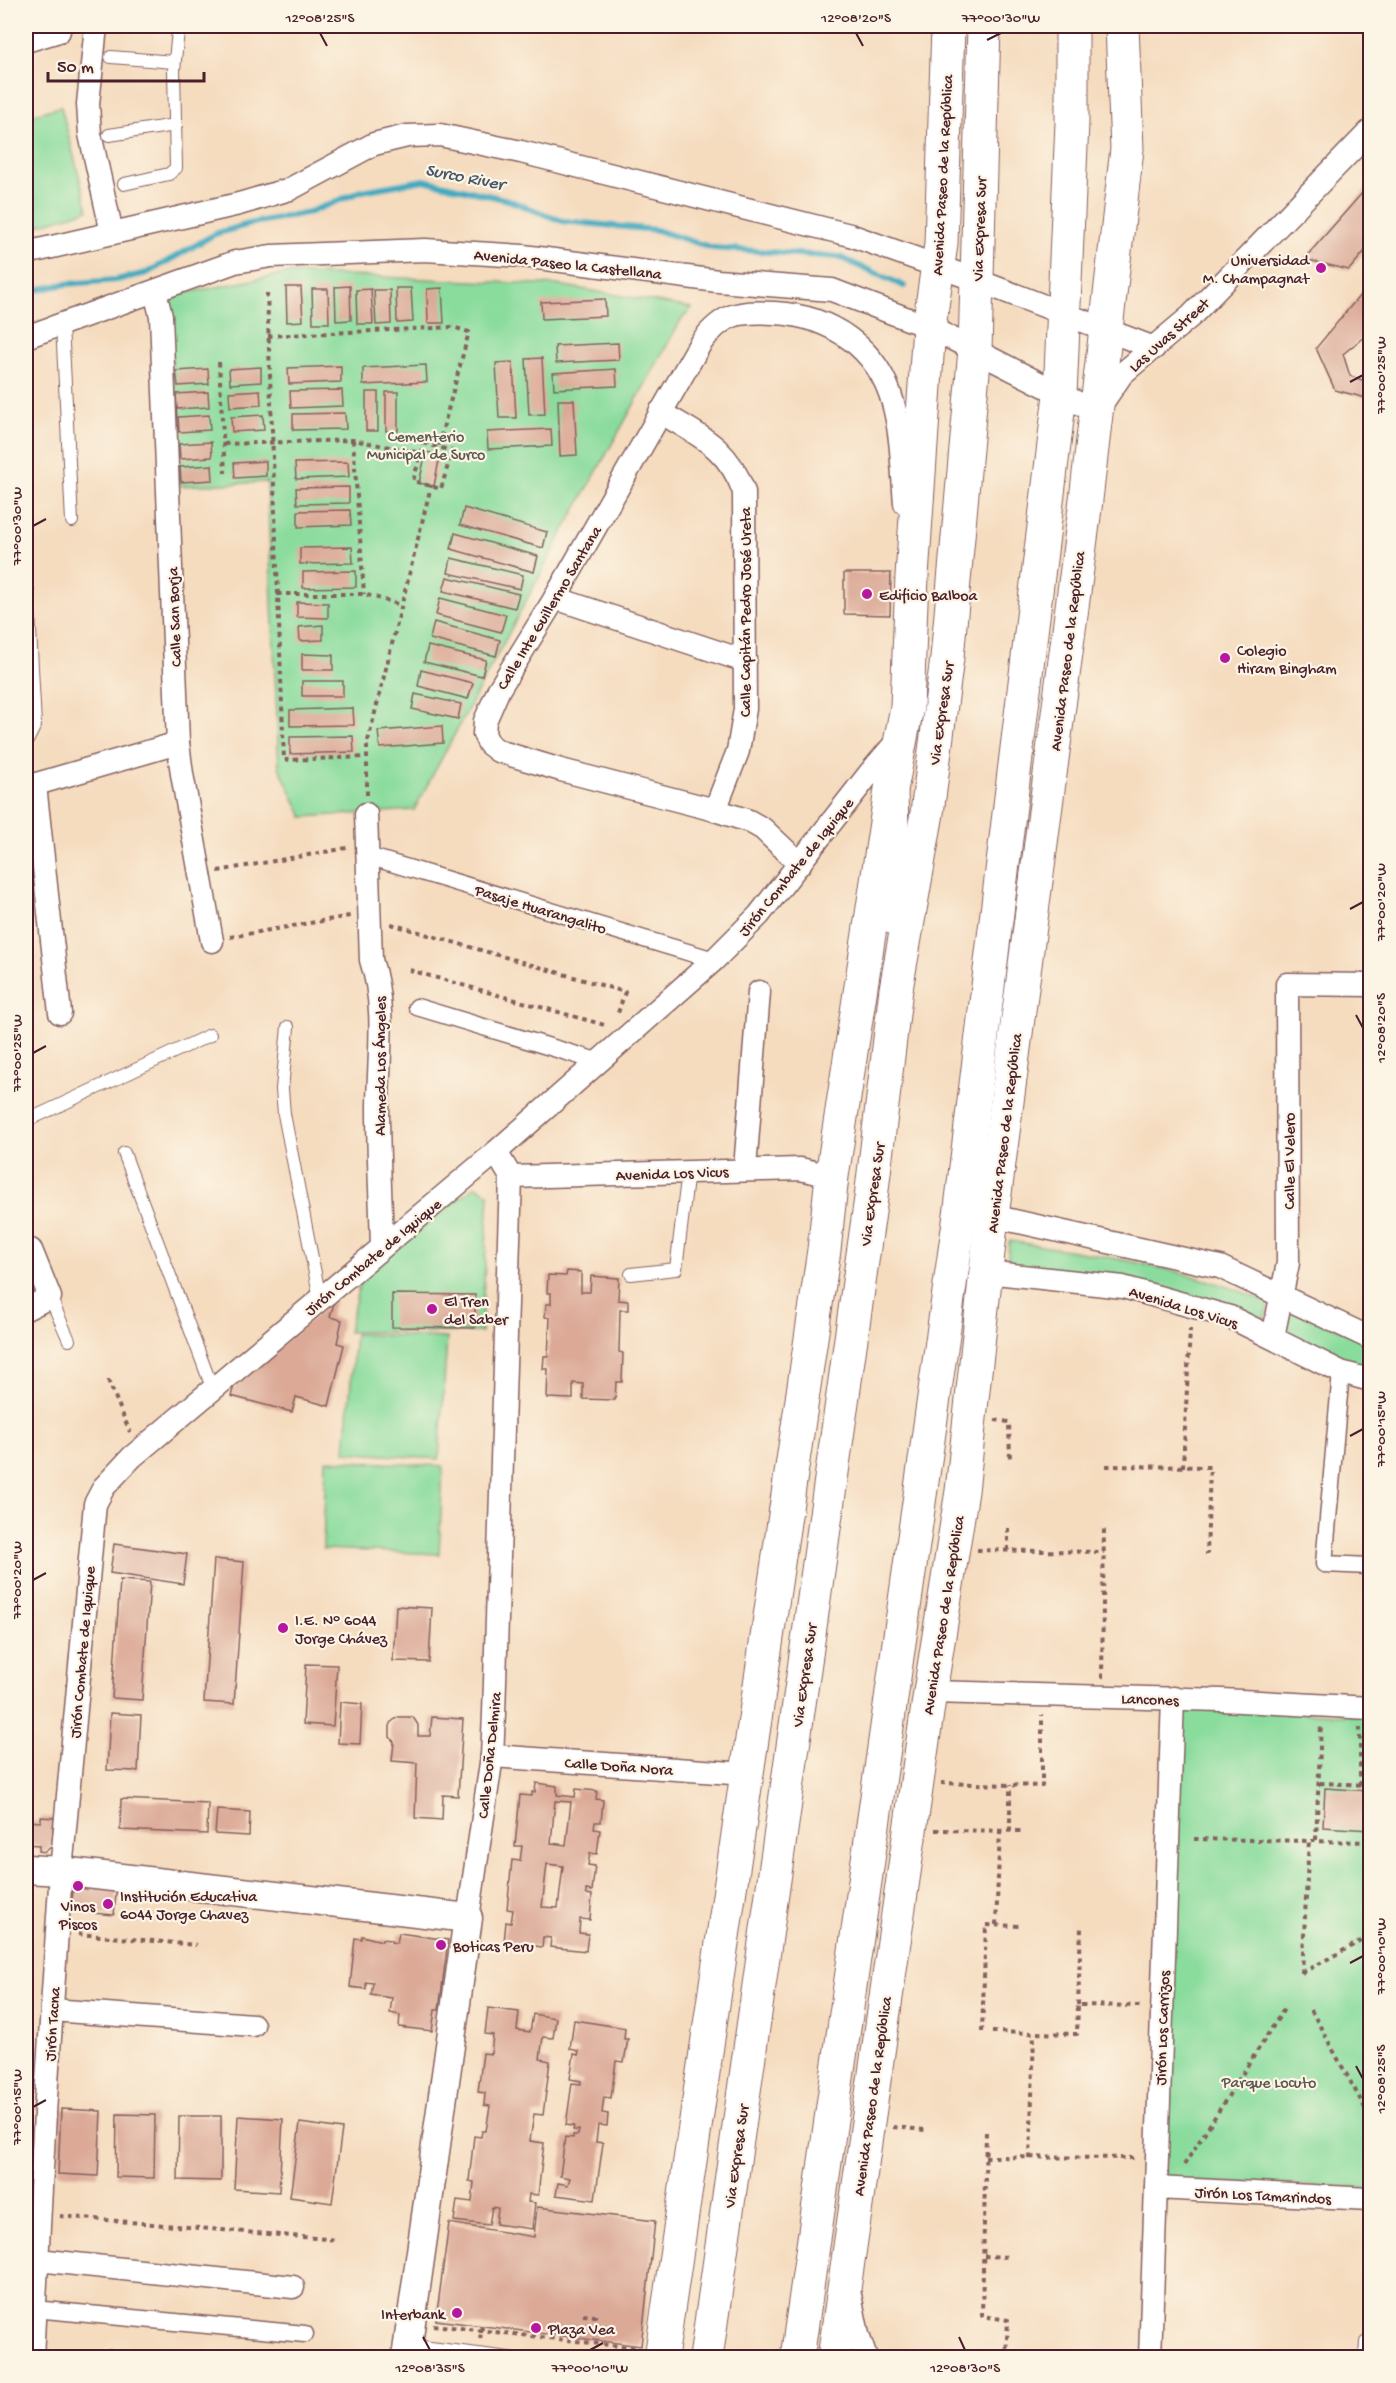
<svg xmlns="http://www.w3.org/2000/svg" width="1396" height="2383" font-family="'Gochi Hand',sans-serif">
<rect width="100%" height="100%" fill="#fcf5e5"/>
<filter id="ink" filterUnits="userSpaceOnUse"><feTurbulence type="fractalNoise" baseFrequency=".0167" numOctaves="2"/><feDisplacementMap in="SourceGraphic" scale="12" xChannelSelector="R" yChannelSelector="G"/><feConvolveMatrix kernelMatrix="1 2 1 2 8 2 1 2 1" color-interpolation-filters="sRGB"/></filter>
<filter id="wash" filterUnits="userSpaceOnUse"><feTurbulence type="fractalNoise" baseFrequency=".008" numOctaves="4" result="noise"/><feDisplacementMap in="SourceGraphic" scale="24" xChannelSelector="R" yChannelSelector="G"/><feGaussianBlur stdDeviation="1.35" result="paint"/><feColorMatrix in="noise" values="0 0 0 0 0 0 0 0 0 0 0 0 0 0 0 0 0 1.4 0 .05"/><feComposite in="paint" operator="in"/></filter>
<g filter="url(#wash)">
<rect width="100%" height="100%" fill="#f5dcbf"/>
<g fill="#8adc9d" stroke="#6a7e64" stroke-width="1.5">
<polygon points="61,107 88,210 26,229 26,116"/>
<polygon points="290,273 558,285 692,308 681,320 563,532 414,810 303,817 279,767 267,482 179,486 169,304 180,294"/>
<polygon points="476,1186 489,1194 481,1332 348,1332 362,1273"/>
<path d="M1009,1241C1096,1254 1184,1267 1265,1301L1268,1304L1264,1322L1007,1269Z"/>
<polygon points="26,1265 37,1289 33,1294 26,1298"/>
<polygon points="1286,1306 1370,1343 1370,1375 1279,1335"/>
<polygon points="355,1334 447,1338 439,1459 345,1452"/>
<polygon points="326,1460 443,1466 439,1554 323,1549"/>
<polygon points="1182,1708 1370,1716 1370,2188 1164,2181"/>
</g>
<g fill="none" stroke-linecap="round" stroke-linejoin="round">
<polyline stroke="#40aac0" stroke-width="6" points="26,292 66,284 116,280 147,273 215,234 253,223 310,212 362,191 424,180 508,200 562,221 656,230 713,248 839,257 904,286"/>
</g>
<g id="blocks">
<g fill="#dba996" fill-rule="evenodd">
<polygon points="1370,184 1370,245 1349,270 1304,259"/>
<polygon points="1370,283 1370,332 1343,354 1350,376 1368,382 1370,399 1335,390 1316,348"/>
<polygon points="350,286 351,320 336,321 335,287"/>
<polygon points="286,287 301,287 303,321 287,322"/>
<polygon points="396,288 411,288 413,322 397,323"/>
<polygon points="442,288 444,323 428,323 427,289"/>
<polygon points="312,289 328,289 329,323 313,323"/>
<polygon points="371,289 373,324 357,324 356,290"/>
<polygon points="374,290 390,290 391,324 376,325"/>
<polygon points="605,299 606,316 542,319 541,302"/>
<polygon points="618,343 619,360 556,363 555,346"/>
<polygon points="542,358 545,414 529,415 526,359"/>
<polygon points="513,362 516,418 499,418 496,363"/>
<polygon points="426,365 427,382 363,385 363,368"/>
<polygon points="341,366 341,382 289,384 288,368"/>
<polygon points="261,367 261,382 230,384 229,369"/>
<polygon points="208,369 209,384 178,386 176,371"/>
<polygon points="616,369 617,386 554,389 553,373"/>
<polygon points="260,390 261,405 230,407 229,392"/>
<polygon points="342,390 343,406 291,408 290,391"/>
<polygon points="208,392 209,407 177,409 176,394"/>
<rect x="366" y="392" width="12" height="39"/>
<rect x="386" y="392" width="12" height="39"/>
<polygon points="558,400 574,400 577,455 560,456"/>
<polygon points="345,413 346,429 293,430 293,414"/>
<polygon points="209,415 210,430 179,432 178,417"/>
<polygon points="263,415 264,430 232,432 231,417"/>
<polygon points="551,429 552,446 488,449 487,432"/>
<polygon points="211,442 212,457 180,459 179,444"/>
<polygon points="426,452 440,455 434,486 419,483"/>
<polygon points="266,461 266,476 235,478 234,463"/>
<polygon points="348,462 349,477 296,479 295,463"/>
<polygon points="212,465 213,480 181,482 180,467"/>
<polygon points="349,487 349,503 297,504 296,488"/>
<polygon points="464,508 547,532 543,548 460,525"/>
<polygon points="350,510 351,525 298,527 298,511"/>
<polygon points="455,533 538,556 534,572 451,549"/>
<polygon points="352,547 353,563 300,564 300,548"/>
<polygon points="451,558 523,575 520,589 448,573"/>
<polygon points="356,571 356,587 303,588 303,572"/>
<polygon points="844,573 891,573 890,615 844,614"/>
<polygon points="447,577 519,594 515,608 443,591"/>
<polygon points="440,598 506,615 501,632 436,615"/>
<polygon points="297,602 328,603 328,618 297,617"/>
<polygon points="434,622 500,640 496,656 430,639"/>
<polygon points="323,625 323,640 300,641 299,627"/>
<polygon points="428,646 486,660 482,676 424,662"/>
<polygon points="302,654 333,655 333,670 302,670"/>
<polygon points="421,670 473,683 468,699 418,686"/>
<rect x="302" y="681" width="41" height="15"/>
<polygon points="415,694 461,704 458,719 412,709"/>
<polygon points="353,708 354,725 290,726 290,710"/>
<polygon points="442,726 443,743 380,748 378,731"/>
<polygon points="353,736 354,752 290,754 290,737"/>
<polygon points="567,1271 581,1272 581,1292 590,1292 591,1276 619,1278 618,1300 628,1301 628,1310 620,1310 619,1352 623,1353 622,1382 616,1382 615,1400 583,1399 583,1384 573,1383 573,1399 547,1398 548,1369 543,1369 544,1356 548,1356 550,1318 545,1317 546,1304 551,1304 551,1293 547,1293 548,1275 566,1276"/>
<polygon points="392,1294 475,1295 475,1328 392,1327"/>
<polygon points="335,1299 330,1317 342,1320 337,1343 344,1345 329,1406 296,1397 292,1412 231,1396 234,1386"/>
<polygon points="114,1544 187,1554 183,1584 110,1573"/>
<polygon points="214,1559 244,1562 234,1704 204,1702"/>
<polygon points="120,1580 150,1582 142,1700 112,1698"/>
<polygon points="396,1606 432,1608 429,1662 393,1661"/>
<polygon points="306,1664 337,1665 333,1726 303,1724"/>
<polygon points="340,1702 362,1704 360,1744 338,1743"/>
<polygon points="110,1713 141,1715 138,1771 107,1770"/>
<polygon points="398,1717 413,1717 418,1725 418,1736 430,1736 432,1717 463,1719 458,1796 443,1795 442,1820 415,1818 417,1763 392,1761 394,1742 390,1737 390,1723"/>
<path d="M536,1783L557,1786V1795L575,1797L576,1789L597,1791L596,1799L603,1800L601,1822H595L594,1829L600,1830L597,1854L590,1853L588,1865L595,1866L592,1891L586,1890V1894L592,1895L590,1920L580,1919L579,1933L588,1934L586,1951L550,1947L551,1938L543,1937L542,1947L504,1942L506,1922L511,1923L513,1910L507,1909L512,1860L520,1861L522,1846H515L520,1795L532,1796V1792H535ZM555,1801L571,1802L566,1845L551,1843ZM547,1864L563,1866L558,1908L542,1907Z"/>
<polygon points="1325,1788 1370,1791 1370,1830 1323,1827"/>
<polygon points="121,1799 208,1803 207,1834 120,1830"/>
<polygon points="217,1810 250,1812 249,1836 215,1834"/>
<polygon points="41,1817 54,1818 52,1846 45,1852 39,1851 39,1845 26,1844 26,1821 41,1822"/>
<polygon points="74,1880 117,1884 114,1915 71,1911"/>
<polygon points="399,1933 448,1940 439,2010 435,2010 432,2031 399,2027 400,2015 390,2013 392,1998 371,1995 373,1983 366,1982 366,1989 350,1987 355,1938 361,1939 362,1936 382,1941 382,1939 391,1940 391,1942 397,1943"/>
<polygon points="488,2008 519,2012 517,2030 530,2032 533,2014 556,2018 553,2038 543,2037 540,2059 550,2061 543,2115 534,2114 530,2141 544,2143 538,2195 529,2194 528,2202 535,2203 532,2229 496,2224 498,2208 492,2207 489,2225 454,2221 457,2200 472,2202 474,2182 469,2181 474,2136 481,2137 482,2131 486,2131 490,2106 484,2105 485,2093 478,2092 483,2053 491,2054 493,2035 485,2034"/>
<polygon points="574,2020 625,2028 624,2039 628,2039 624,2062 616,2061 611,2098 604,2097 602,2113 608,2114 607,2126 598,2125 596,2142 603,2143 595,2200 556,2195 558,2183 568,2185 570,2178 560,2176 565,2137 573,2138 573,2135 578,2135 579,2130 573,2130 574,2126 566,2125 572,2083 581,2084 581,2081 570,2079 574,2054 578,2055 579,2051 570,2049"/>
<polygon points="61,2109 101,2111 98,2176 58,2174"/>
<polygon points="117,2114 155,2115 154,2178 116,2177"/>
<polygon points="179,2116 221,2116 221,2181 178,2180"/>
<polygon points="238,2116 283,2119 279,2192 234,2189"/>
<polygon points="300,2123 342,2129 332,2203 290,2197"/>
<polygon points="537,2207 655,2221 641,2346 436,2320 449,2223 534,2237"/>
</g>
</g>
</g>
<g filter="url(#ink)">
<use href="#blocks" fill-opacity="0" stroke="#86615f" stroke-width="1.5"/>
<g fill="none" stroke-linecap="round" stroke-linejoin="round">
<g stroke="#86615f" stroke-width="14">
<g id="service">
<polyline points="111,57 174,62"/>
<polyline points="109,135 176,125"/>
<polyline points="124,184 169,174 176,168 174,70 178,31 172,26"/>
<polyline points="62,325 72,521"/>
<polyline points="26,743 35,725 28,591"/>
<polyline points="288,1027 282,1089 284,1114 320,1299"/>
<polyline points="26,1121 210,1035"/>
<polyline points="124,1153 213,1390"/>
<polyline points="631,1274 676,1269 688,1171"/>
<polyline points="50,1297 69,1340"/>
<polyline points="407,2345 509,2358"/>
<polyline points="1365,2358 1366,2342 1370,2342"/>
</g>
</g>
<g stroke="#86615f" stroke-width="19">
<g id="pedestrian">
<polyline points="368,856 714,960"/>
<polyline points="417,1007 600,1062"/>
<polyline points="1341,1372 1324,1564 1370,1566"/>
<polyline points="34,2309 305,2334"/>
</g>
</g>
<g stroke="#86615f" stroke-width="25">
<g id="minor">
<polyline points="96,26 88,104 90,134 112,233"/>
<polyline points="26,41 59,31"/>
<polyline points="26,253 239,204 290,189 374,144 407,136 440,135 521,152 850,235 976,280 1154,348"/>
<polyline points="155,292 161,316 178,743 182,774 212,941"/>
<polyline points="26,337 235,262 271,256 425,250 523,256 718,281 832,290 929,327 1096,412 1122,374 1191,316 1370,131"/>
<path d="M660,412C699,436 728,446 744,492L745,709L738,751L715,810"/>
<polyline points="555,598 745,661"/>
<polyline points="35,785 60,1013"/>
<polyline points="26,787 178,743"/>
<path d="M366,814L371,960C387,1008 378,1060 378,1109C378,1155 381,1201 382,1247"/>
<path d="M800,864L763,829L749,821L715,810L561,770L498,751L489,744L484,734L485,721L499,689L555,598L700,344C723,313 738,311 775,313C831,316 878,348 893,403C902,435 902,470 905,503"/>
<polyline points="745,1169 759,992"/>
<polyline points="511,1177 800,1169 832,1176"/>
<polyline points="992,1216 1220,1267 1370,1338"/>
<polyline points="26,1252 31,1250 50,1297 26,1309"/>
<polyline points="986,1272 1123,1287 1230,1317 1341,1372 1370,1380"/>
<polyline points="1273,1337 1288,1263 1287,984 1370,985"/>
<polyline points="930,1692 1222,1700 1370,1708"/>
<polyline points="492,1756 746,1774"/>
<polyline points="468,1918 492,1756 494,1713 511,1177 496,1152"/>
<polyline points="52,2010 253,2025"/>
<polyline points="1156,2188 1370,2199"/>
<polyline points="38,2260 293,2287"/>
<polyline points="850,2295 858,2335 866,2358"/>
<polyline points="32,2358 45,2113 61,1871 95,1504 104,1487 132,1457 496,1152 714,960 759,915 869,774 899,739"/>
<polyline points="1150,2358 1173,1698"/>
</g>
</g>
<g stroke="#86615f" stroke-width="31">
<polyline id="tertiary" points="26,1869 61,1871 468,1918 406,2358"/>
</g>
<g stroke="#86615f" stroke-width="35">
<g id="primary">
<polyline points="661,2358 824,1250 832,1176 891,790 907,707 912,576 929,327 941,244 948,26"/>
<polyline points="834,2358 930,1692 962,1491 992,1216 1085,508 1127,149 1122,26"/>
</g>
</g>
<g stroke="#86615f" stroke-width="35">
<g id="trunk">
<polyline points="891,790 894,918"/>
<polyline points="706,2358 871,1198 896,989 927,813 947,658 975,350 984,26"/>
<polyline points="797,2358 961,1208 1060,395 1072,123 1072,26"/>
</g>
</g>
<g stroke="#86615f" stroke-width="4" stroke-dasharray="4.5 4.5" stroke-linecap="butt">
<polyline points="267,293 284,760 367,757"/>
<polyline points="268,336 453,327 469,332 438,447"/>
<polyline points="219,362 225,473"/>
<polyline points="353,440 364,594"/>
<polygon points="424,443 452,451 441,489 413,481"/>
<polyline points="224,444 353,440 421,453"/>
<polyline points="277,594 364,594 401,605"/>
<polyline points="367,795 367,745 431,486"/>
<polyline points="218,871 347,848"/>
<polyline points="391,924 625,992 618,1013"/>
<polyline points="230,937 350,916"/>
<polyline points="409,970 608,1026"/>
<polyline points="108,1380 130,1432"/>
<polyline points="995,1420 1009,1422 1010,1461"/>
<polyline points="1106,1466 1210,1467 1207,1555"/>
<polyline points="1183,1467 1190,1329"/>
<polyline points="1008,1528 1008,1550"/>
<polyline points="977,1550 1104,1552"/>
<polyline points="1102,1678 1104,1527"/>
<polyline points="1360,1727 1360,1785"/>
<polyline points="941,1783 1042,1786 1042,1715"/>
<polyline points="1320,1783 1370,1785"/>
<polyline points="935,1830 1025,1831"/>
<polyline points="1010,1831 1010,1785"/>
<polyline points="1194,1839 1370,1842"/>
<polyline points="1316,1840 1321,1725"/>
<polyline points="996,1925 1000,1831"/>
<polyline points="78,1934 196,1945"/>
<polyline points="1302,1973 1309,1840"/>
<polyline points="1302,1973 1370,1936"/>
<polyline points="1078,2005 1081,1928"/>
<polyline points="1311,2010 1370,2117"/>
<polyline points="982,2032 986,1925 1022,1926"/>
<polyline points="992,2032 1077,2034 1078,2005 1142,2006"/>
<polyline points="893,2127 925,2130"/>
<polyline points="986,2132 982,2316 1008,2320 1006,2358"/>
<polyline points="985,2157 1137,2158"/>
<polyline points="1030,2159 1034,2033"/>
<polyline points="1184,2165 1286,2006"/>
<polyline points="60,2216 338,2240"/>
<polyline points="984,2256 1010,2257"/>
<polyline points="583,2315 595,2316 596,2313"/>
<polyline points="433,2325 637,2348"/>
<polyline points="480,2339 482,2327"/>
<polyline points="107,2350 186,2358"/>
</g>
<use href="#service" stroke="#fff" stroke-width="12"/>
<use href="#pedestrian" stroke="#fff" stroke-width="16"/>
<use href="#minor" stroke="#fff" stroke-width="22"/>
<use href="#tertiary" stroke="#fff" stroke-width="28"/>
<use href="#primary" stroke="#fff" stroke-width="33"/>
<use href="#trunk" stroke="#fff" stroke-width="33"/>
</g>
</g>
<path fill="none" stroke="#4a1f2b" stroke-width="2" d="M320,33L327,46M856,33L863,46M987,40L1001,33M1350,382L1363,375M33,526L46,519M1350,909L1363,902M1356,1015L1363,1028M33,1053L46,1046M1350,1436L1363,1429M33,1580L46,1573M1350,1963L1363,1956M1356,2066L1363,2079M33,2107L46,2100M423,2337L430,2350M959,2337L965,2350M590,2350L603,2343"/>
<g fill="#b5179e" stroke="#fcf5e5" stroke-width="2">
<circle cx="1321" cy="268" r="6"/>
<circle cx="867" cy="594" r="6"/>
<circle cx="1225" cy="658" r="6"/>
<circle cx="432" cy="1309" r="6"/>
<circle cx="283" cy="1628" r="6"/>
<circle cx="78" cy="1886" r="6"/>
<circle cx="108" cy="1904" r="6"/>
<circle cx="441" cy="1945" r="6"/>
<circle cx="457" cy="2313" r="6"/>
<circle cx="536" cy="2328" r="6"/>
</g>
<g text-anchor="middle" stroke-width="4.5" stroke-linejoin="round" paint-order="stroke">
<g font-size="16" fill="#4a1f2b" stroke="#fcf5e5">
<text transform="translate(941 175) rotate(-87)" y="6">Avenida Paseo de la República</text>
<text transform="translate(978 229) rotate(-88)" y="6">Via Expresa Sur</text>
<text transform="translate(568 263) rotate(6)" y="6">Avenida Paseo la Castellana</text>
<text transform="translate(1168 334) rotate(-42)" y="6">Las Uvas Street</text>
<text transform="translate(548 607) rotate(-59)" y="6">Calle Inte Guillermo Santana</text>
<text transform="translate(744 612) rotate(-90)" y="6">Calle Capitán Pedro José Ureta</text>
<text transform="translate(173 617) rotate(-92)" y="6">Calle San Borja</text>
<text transform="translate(1066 651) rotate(-83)" y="6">Avenida Paseo de la República</text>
<text transform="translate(940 713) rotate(-82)" y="6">Via Expresa Sur</text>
<text transform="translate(795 866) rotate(-51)" y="6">Jirón Combate de Iquique</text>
<text transform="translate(541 908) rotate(17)" y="6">Pasaje Huarangalito</text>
<text transform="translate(379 1066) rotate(-90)" y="6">Alameda Los Ángeles</text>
<text transform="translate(1003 1133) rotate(-83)" y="6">Avenida Paseo de la República</text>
<text transform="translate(1288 1161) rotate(-90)" y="6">Calle El Velero</text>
<text transform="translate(672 1172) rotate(-2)" y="6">Avenida Los Vicus</text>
<text transform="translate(871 1194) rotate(-82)" y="6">Via Expresa Sur</text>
<text transform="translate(372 1256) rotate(-40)" y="6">Jirón Combate de Iquique</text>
<text transform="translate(1184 1306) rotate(17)" y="6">Avenida Los Vicus</text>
<text transform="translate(942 1615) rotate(-81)" y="6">Avenida Paseo de la República</text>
<text transform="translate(81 1652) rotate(-85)" y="6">Jirón Combate de Iquique</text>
<text transform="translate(803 1675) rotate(-82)" y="6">Via Expresa Sur</text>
<text transform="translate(1150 1698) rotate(2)" y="6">Lancones</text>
<text transform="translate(488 1755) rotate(-84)" y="6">Calle Doña Delmira</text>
<text transform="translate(619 1765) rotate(4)" y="6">Calle Doña Nora</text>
<text transform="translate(51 2024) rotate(-86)" y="6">Jirón Tacna</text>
<text transform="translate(1161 2028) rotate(-88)" y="6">Jirón Los Carrizos</text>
<text transform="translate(871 2096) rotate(-82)" y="6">Avenida Paseo de la República</text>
<text transform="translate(735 2156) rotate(-82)" y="6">Via Expresa Sur</text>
<text transform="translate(1263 2194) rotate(3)" y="6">Jirón Los Tamarindos</text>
</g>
<g font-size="16" fill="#4a1f2b" stroke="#fcf5e5" text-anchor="start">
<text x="1309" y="265" text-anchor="end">Universidad<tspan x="1309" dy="18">M. Champagnat</tspan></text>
<text x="879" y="600">Edificio Balboa</text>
<text x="1237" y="655">Colegio<tspan x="1237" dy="18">Hiram Bingham</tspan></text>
<text x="444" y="1306">El Tren<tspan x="444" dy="18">del Saber</tspan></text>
<text x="295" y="1625">I.E. N° 6044<tspan x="295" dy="18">Jorge Chávez</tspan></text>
<text x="120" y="1901">Institución Educativa<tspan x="120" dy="18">6044 Jorge Chavez</tspan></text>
<text x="78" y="1911" text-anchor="middle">Vinos<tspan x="78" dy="18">Piscos</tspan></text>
<text x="453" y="1951">Boticas Peru</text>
<text x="445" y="2319" text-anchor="end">Interbank</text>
<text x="548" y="2334">Plaza Vea</text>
</g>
<g font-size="16" fill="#5d584d" stroke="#fcf5e5">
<text x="426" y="441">Cementerio<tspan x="426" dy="18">Municipal de Surco</tspan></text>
<text x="1269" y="2087">Parque Locuto</text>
</g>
<g font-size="18" font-style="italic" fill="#465767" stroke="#fcf5e5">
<text transform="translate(465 176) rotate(11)" y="6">Surco River</text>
</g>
</g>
<rect width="1396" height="2383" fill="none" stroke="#fcf5e5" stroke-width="66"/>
<path d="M48 72v9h156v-9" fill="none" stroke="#4a1f2b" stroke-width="3"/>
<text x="57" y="72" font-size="18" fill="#4a1f2b" stroke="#fcf5e5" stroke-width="4.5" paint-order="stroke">50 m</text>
<rect x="33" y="33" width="1330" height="2317" fill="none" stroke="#4a1f2b" stroke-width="2"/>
<g font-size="15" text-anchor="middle" fill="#4a1f2b">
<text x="320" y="22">12°08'25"S</text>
<text x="856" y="22">12°08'20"S</text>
<text x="1001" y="22">77°00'30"W</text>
<text transform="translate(1380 375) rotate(-90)" y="5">77°00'25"W</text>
<text transform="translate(16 526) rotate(-90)" y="5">77°00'30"W</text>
<text transform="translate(1380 902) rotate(-90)" y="5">77°00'20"W</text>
<text transform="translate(1380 1028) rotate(-90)" y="5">12°08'20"S</text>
<text transform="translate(16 1053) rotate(-90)" y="5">77°00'25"W</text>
<text transform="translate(1380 1429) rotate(-90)" y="5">77°00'15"W</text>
<text transform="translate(16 1580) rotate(-90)" y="5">77°00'20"W</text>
<text transform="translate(1380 1956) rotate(-90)" y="5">77°00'10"W</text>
<text transform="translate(1380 2079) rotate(-90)" y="5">12°08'25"S</text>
<text transform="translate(16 2107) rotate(-90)" y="5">77°00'15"W</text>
<text x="430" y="2372">12°08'35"S</text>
<text x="590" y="2372">77°00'10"W</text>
<text x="965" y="2372">12°08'30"S</text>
</g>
</svg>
